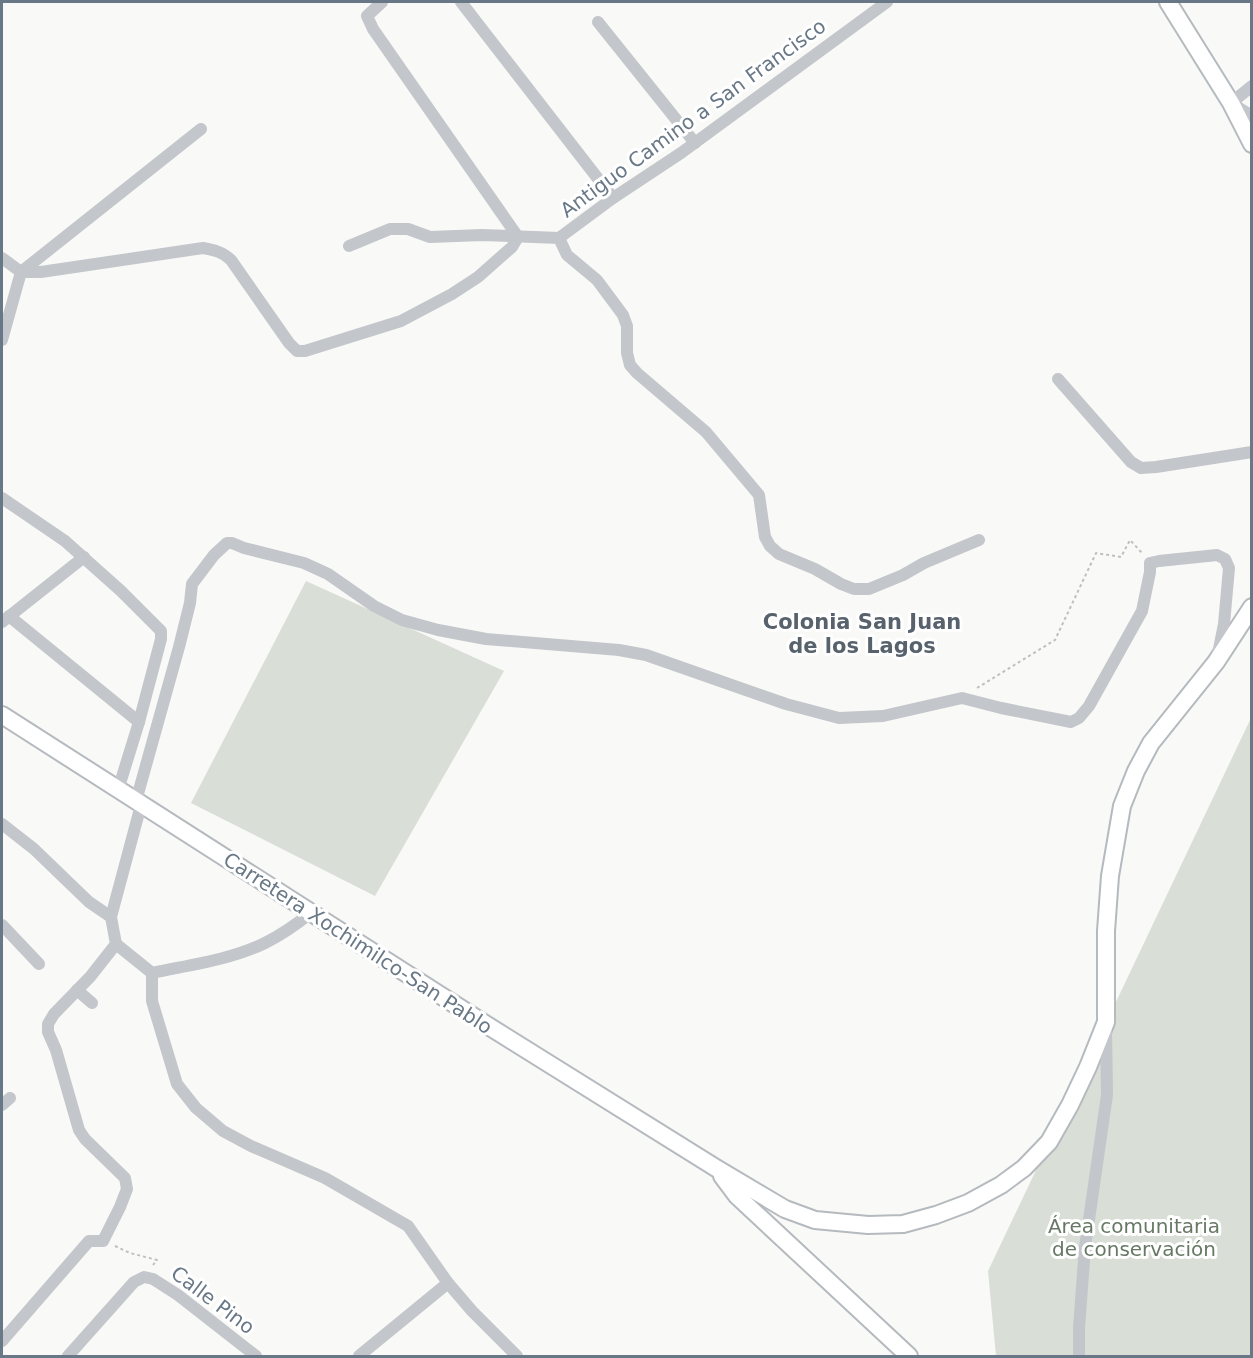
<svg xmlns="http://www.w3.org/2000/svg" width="1253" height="1358" font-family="'DejaVu Sans',sans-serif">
<rect width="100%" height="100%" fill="#f9f9f7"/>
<g fill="#d9ded6">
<polygon points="306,581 504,671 375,896 191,803"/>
<polygon points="1251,718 1251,1356 996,1356 988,1271"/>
</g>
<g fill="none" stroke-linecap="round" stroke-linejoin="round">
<g stroke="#b5babf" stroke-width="20">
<g id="secondary">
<polyline points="1168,2 1231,103 1252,144"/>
<polyline points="2,715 490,1027 716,1168 785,1209 815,1220 868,1225 903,1224 936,1215 968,1203 1001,1185 1024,1168 1049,1142 1070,1105 1088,1067 1106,1022 1106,931 1110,876 1122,806 1136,771 1151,743 1216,662 1252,607"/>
<polyline points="722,1176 737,1196 909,1356"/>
</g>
</g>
<g stroke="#bdbfc2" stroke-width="2" stroke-dasharray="3 3" stroke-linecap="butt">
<polyline points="977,688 1055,640 1096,553 1121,557 1130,540 1142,553"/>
<polyline points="115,1246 130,1253 157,1260 153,1265"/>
</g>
<g stroke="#c3c6ca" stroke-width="12">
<polyline points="382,2 367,16 373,29 518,237"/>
<polyline points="461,2 613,198"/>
<polyline points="598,22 695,143"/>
<polyline points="1252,86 1231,103 1252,116"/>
<polyline points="559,238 567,255 597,280 623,315 627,326 627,353 630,365 637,373 706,432 759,495 765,537 770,546 779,554 815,569 841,584 854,589 869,589 903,575 924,563 979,540"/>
<polyline points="349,246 390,229 408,229 430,237 482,235 559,238 613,198 681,153 887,2"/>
<path d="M2,258L21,272H41L203,248C214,250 223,252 231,260L289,343L297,351H305L401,321L452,294L478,277L512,247L518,237"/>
<polyline points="2,340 21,272 201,129"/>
<polyline points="1058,379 1131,462 1141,468 1156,467 1252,452"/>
<polyline points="2,498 65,541 121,591 161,631 161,639 139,722 118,790"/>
<polyline points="9,616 139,722"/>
<polyline points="2,622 84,557"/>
<polyline points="136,801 179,647 190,603 192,584 214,555 227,543 232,543 244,548 304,563 328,574 374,606 402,620 438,630 486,639 619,650 646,655 786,704 839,718 883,716 962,698 1001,708 1071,722 1079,718 1089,706 1142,611 1150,572 1150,563 1159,561 1217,555 1225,559 1229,568 1224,624 1218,654"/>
<polyline points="2,824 34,849 89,902 111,917"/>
<polyline points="2,925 39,964"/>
<polyline points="116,944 152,973 152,1001 177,1084 196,1108 223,1131 251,1146 325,1178 408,1226 448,1283 472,1311 517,1356"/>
<path d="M152,973C189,965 230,960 265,943C281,935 297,924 312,912"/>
<polyline points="77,990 92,1003"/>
<polyline points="2,1105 10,1098"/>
<polyline points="2,1341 89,1241 103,1241 120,1207 127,1189 125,1178 85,1139 79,1130 56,1050 48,1032 48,1024 54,1014 90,977 116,944 111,917 141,805"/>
<polyline points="68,1356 134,1282 144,1277 153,1279 178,1295 256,1356"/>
<polyline points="359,1356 448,1283"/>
<polyline points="1079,1356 1079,1328 1085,1247 1107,1095 1106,1030"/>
</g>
<use href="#secondary" stroke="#fff" stroke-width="16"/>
</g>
<g text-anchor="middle" stroke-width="6" stroke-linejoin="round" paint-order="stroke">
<g font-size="20" fill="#697886" stroke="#fff">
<text transform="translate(693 118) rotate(-36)" y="7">Antiguo Camino a San Francisco</text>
<text transform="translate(358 943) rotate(33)" y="7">Carretera Xochimilco-San Pablo</text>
<text transform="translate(213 1300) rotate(37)" y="7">Calle Pino</text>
</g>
<g font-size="20" fill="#677964" stroke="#fff">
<text x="1134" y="1233">Área comunitaria<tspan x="1134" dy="23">de conservación</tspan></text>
</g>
<g font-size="21" font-weight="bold" fill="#57626c" stroke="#fff">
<text x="862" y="629">Colonia San Juan<tspan x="862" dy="24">de los Lagos</tspan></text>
</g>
</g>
<rect width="1253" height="1358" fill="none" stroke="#697886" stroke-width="6"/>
</svg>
